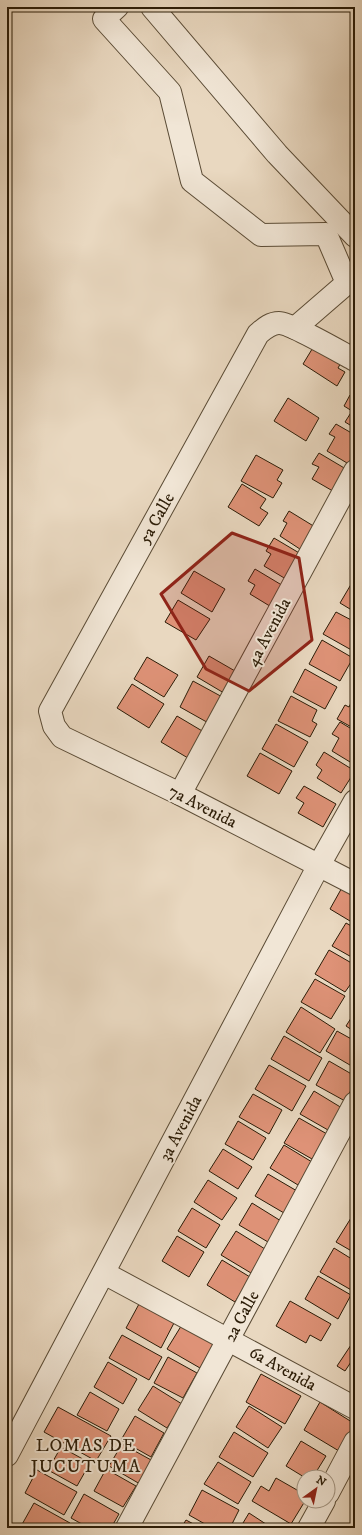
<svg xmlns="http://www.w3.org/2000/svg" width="362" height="1535" font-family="'IM FELL DW Pica',serif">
<rect width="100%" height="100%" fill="#e9d8c0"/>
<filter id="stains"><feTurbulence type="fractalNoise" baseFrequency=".005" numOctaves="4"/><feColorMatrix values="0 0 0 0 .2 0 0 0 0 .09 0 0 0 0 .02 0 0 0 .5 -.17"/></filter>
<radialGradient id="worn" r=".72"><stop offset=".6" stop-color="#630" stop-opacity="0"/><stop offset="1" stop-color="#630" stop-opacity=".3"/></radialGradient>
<g fill="#de9277" stroke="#2b1c07">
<polygon points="317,341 344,357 338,368 345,372 337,386 303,364"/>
<polygon points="350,395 355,398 355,428 345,422 352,411 344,406"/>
<polygon points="288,398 319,418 306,441 274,421"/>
<polygon points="336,424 355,435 355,462 352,466 327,451 335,437 329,434"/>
<polygon points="319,453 351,472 338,494 312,479 319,467 312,464"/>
<polygon points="256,455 283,470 277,480 282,483 273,498 241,481"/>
<polygon points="242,484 266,499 260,508 268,513 259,526 228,507"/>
<polygon points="289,511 320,530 306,553 280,536 287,523 283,521"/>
<polygon points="274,538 306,557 291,582 264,566 271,554 266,551"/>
<polygon points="255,569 285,587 273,608 250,594 255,585 248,581"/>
<polygon points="194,571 225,589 212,612 181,593"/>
<polygon points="353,581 355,582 355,612 340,603"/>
<polygon points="178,600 210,619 196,640 165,622"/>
<polygon points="336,612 355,622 355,652 323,634"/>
<polygon points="322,640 353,658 340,681 309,664"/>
<polygon points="209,656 242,675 229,696 197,677"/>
<polygon points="147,657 178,675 164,697 134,679"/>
<polygon points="305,669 337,687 325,709 293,692"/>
<polygon points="193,681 226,699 212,725 180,707"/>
<polygon points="132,684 164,704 149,728 117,708"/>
<polygon points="355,695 355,729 337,719 345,705 349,707"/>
<polygon points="291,696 317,710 312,721 317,724 310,737 278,721"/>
<polygon points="177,716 209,735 193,761 161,742"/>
<polygon points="340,722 355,731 355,765 332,751 339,738 332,734"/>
<polygon points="276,724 308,742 294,767 262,749"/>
<polygon points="324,752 355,771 341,793 317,778 322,770 316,765"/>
<polygon points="260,753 292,771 279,794 247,776"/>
<polygon points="304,786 336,804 323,827 298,813 304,803 296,798"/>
<polygon points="344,884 355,890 355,924 330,909"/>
<polygon points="346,923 355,928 355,959 332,946"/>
<polygon points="329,950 355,965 355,978 345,992 315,974"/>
<polygon points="315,979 345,996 331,1019 301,1002"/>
<polygon points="301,1007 335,1029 320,1053 286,1032"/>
<polygon points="355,1012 355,1032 346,1026"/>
<polygon points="337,1031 355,1041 355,1068 326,1051"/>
<polygon points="284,1036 322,1058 309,1081 271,1059"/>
<polygon points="329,1061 355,1076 355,1083 345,1101 316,1085"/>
<polygon points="269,1065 306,1086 292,1111 255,1089"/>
<polygon points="314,1091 342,1108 328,1130 300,1114"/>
<polygon points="253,1094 282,1110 269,1134 239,1117"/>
<polygon points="299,1118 327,1134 312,1159 284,1143"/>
<polygon points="238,1121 266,1138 253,1160 225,1144"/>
<polygon points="284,1145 312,1162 298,1185 270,1168"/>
<polygon points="223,1149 252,1167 238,1189 209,1171"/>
<polygon points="268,1174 297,1191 284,1213 255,1196"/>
<polygon points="208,1180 237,1198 222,1220 194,1202"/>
<polygon points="252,1203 281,1221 268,1242 239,1225"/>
<polygon points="192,1208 220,1225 206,1248 178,1231"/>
<polygon points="351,1218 355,1221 355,1253 336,1242"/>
<polygon points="236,1231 265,1249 251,1273 221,1255"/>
<polygon points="177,1236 204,1252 189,1277 162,1261"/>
<polygon points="334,1248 355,1261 355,1287 353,1291 320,1272"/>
<polygon points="222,1260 250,1277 235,1302 207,1285"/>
<polygon points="318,1276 351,1295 338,1319 305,1299"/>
<polygon points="290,1301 331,1324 321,1341 310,1335 306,1343 276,1326"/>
<polygon points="139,1304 174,1323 161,1348 126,1328"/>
<polygon points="183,1323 215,1342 200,1368 167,1349"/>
<polygon points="122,1335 162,1357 149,1380 109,1358"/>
<polygon points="355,1339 355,1365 351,1362 345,1371 337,1366"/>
<polygon points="168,1357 197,1373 183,1398 154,1383"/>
<polygon points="108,1362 137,1379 123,1404 94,1387"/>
<polygon points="261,1374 301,1396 285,1424 246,1402"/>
<polygon points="153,1386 182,1404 167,1428 138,1410"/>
<polygon points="90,1392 119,1409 107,1431 77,1415"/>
<polygon points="320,1402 355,1424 339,1451 304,1430"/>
<polygon points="249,1406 282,1427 268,1448 236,1427"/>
<polygon points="58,1407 111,1436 96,1461 44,1432"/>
<polygon points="135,1416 164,1433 151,1457 121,1440"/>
<polygon points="234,1432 268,1453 253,1477 219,1457"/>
<polygon points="301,1441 326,1456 313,1477 304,1477 286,1466"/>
<polygon points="122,1444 153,1461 140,1484 109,1466"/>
<polygon points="61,1447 90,1463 77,1486 48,1470"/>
<polygon points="218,1462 251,1482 238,1504 204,1484"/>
<polygon points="106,1469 136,1486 123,1507 94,1491"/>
<polygon points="37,1470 77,1492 64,1515 25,1493"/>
<polygon points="276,1478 304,1494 305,1501 291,1524 252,1501 261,1486 269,1491"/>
<polygon points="202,1490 239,1510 230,1528 212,1528 189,1515"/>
<polygon points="84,1494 119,1514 111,1528 89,1528 71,1518"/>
<polygon points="34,1503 70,1523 67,1528 20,1528"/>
<polygon points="249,1513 272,1528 240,1528"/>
<polygon points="355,1518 355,1528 349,1528"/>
<polygon points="186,1520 201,1528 181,1528"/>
</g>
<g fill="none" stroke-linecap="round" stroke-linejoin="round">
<g stroke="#5a4b35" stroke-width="24">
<g id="minor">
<polyline points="117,7 104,19 170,92 192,181 261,235 326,234 347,283 295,328"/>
<polyline points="152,7 277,154 355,236"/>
<path d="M355,360C342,353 290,323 279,323C270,323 264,329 258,334L50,711L54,726L62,737L180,794L355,884"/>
<polyline points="180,794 355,471"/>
<polyline points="104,1273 355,1408"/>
<polyline points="7,1455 319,865 355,801"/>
<polyline points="328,1493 355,1442"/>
<polyline points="127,1528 355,1103"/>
<polyline points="309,1528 324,1501"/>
</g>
</g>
<use href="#minor" stroke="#f1e6d6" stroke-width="22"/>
</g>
<path fill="#8f2418" fill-opacity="0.2" stroke="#8f2418" stroke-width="3" stroke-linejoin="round" d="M232,533L299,558L312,640L249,691L206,669L161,594Z"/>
<g text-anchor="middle" stroke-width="4" stroke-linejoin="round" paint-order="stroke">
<g font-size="17" fill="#2b1c07" stroke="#f1e6d6">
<text transform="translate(156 518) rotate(-61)" y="6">5a Calle</text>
<text transform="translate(268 632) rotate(-62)" y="6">4a Avenida</text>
<text transform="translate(203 806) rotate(27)" y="6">7a Avenida</text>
<text transform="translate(180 1128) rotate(-62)" y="6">3a Avenida</text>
<text transform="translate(241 1316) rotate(-62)" y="6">2a Calle</text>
<text transform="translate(283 1368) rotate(29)" y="6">6a Avenida</text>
</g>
<g font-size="18" letter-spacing="1" fill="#2b1c07" stroke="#f1e6d6">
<text x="86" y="1451">LOMAS DE<tspan x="86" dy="21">JUCUTUMA</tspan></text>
</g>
</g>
<rect width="362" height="1535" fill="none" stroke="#e9d8c0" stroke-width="24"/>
<rect x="8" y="8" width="346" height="1519" fill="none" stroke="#2b1c07" stroke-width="2"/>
<rect x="12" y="12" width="338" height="1511" fill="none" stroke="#2b1c07"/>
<g transform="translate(316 1489) rotate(33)"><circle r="19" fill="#f1e6d6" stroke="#a29583"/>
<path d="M0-3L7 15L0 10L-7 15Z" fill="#8f2418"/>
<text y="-6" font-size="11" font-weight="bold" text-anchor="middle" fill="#2b1c07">N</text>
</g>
<rect width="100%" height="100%" filter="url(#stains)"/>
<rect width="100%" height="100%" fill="url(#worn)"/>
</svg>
